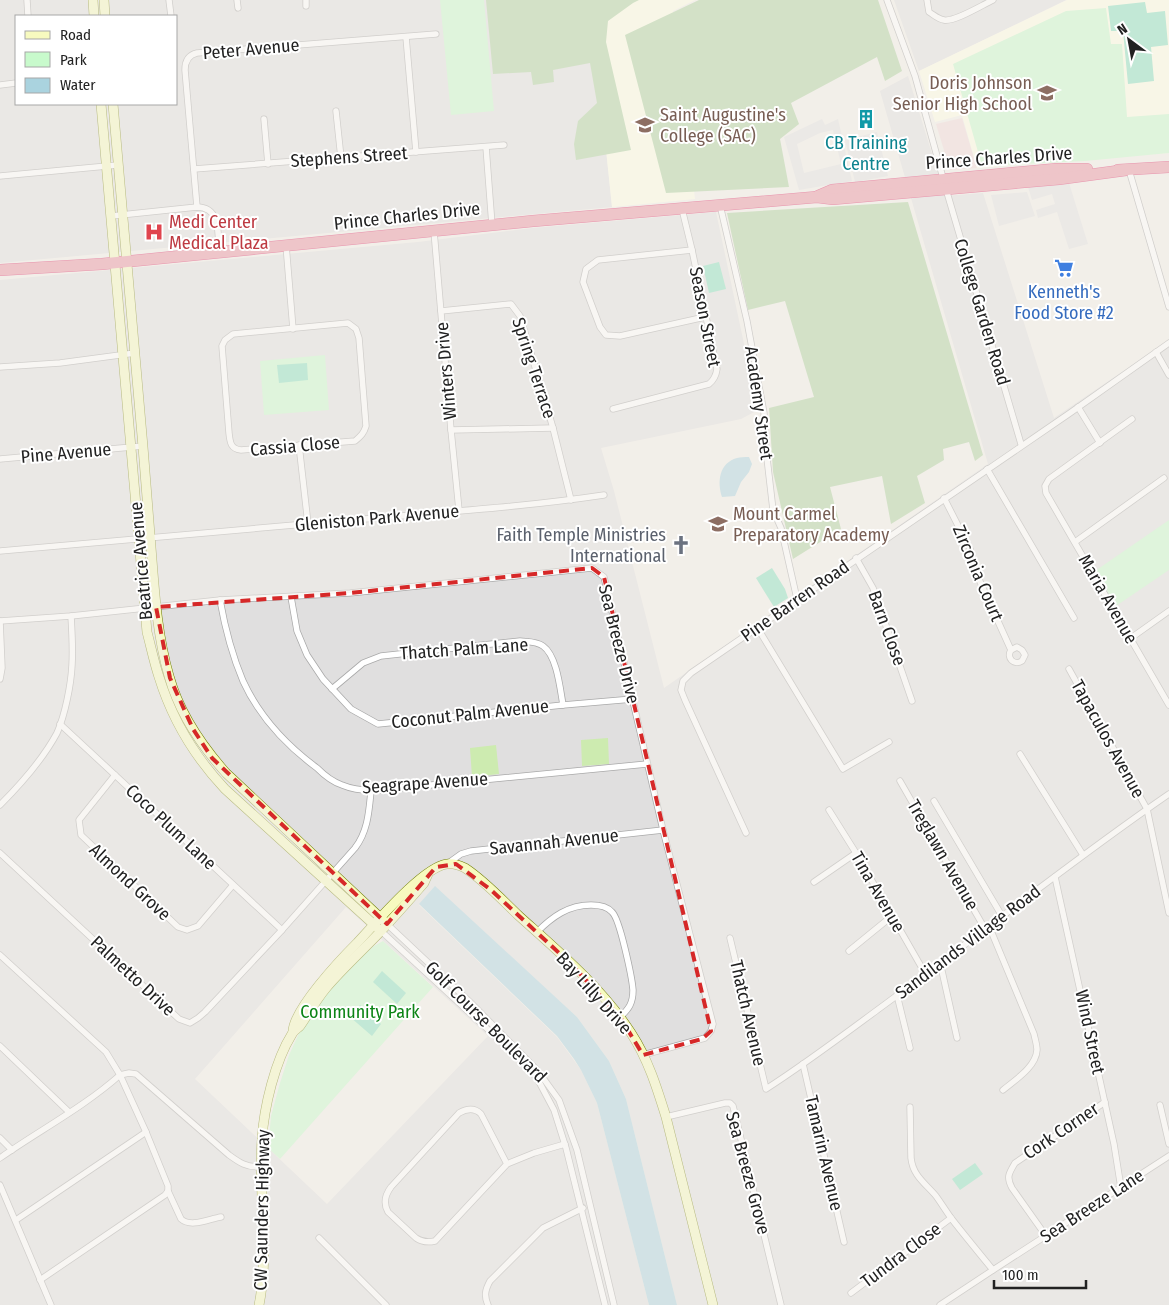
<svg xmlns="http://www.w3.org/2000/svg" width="1169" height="1305" font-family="'Fira Sans Condensed',sans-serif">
<rect width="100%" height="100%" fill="#f2efe9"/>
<g fill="#e0dfdf" fill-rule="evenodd">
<path d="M0,0H518L594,35L612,207L0,263ZM16,16H176V104H16Z"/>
<polygon points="894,0 1066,0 919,71"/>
<path d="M908,76L945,196L983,193L1054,418L1169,340V1305H677L626,1099L609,1061L577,1017L435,887L419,905L557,1037L581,1070L597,1103L649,1305H0V280L418,242L533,228L716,212L758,410L741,419L601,448L614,491L664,688L988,464L880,91ZM346,907L488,1036L327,1204L195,1079Z"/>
</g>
<polygon fill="#f2dad9" points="962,118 977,168 950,170 936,124"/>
<g fill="#ffffe5">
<polygon points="518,0 695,0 673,11 695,199 612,207 594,35"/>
<polygon points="1067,0 1169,0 1169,153 977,168 962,115 935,122 919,71"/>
</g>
<g fill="#cdebb0">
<polygon points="608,738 609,764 582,766 581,740"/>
<polygon points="496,745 499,774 472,777 470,748"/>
</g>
<g fill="#add19e">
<polygon points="486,0 639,0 633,3 608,21 606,42 631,150 576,160 574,144 578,121 597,103 590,63 553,70 554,82 533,85 531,72 493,74"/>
<polygon points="699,0 878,0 902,71 885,81 877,57 791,103 799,124 780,139 789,187 666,193 625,35"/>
<polygon points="908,202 983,455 975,461 969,442 943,449 944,460 917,476 925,503 891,524 882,476 830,487 841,529 793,559 773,472 769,408 814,397 785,301 748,310 727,213"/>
</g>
<g fill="#c8facc">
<polygon points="440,0 484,0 494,111 451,115"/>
<polygon points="1106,8 1111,44 1122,44 1127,117 1169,114 1169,153 1085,161 982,166 953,64 1066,11"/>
<polygon points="325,355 329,410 264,415 260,361"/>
<polygon points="1169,520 1169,570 1116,606 1095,571"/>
<polygon points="383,941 433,987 280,1159 268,1148 271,1116 280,1083 289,1055 300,1031 331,987 364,954 374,946"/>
</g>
<g fill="#88e0be">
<polygon points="1145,2 1147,13 1165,11 1168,45 1151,47 1154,81 1128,84 1123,31 1111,31 1108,6"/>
<polygon points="719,262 726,289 709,293 703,266"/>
<polygon points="307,363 308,380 279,383 277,365"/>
<polygon points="772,568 785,589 788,598 774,607 756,578"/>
<polygon points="382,971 406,993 397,1004 373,982"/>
<polygon points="360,1005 381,1024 372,1036 350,1017"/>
<polygon points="975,1163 983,1174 960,1190 952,1179"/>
</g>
<g fill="#e2e2e2" fill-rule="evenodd">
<path d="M822,119L825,125L838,119L852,181L799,190L784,137ZM833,130L841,164L804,173L797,144L820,133Z"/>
<polygon points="877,132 888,176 855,182 845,140"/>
<polygon points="1069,183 1088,244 1069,249 1057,212 1038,218 1036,210 1055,204 1052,194 1032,200 1028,187"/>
<polygon points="1027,192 1035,216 999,226 991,195"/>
</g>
<g fill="#aad3df">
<path d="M749,457L752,464L749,472L741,482L735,496L722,497C717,482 719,463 737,458C740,457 745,457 749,457Z"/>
<polygon points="435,886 577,1017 609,1061 626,1099 677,1305 649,1305 597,1103 581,1070 574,1059 557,1036 419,904"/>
</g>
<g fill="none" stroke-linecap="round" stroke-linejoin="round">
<g stroke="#a9a9a9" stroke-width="7">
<g id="street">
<polyline points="27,0 28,16"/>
<polyline points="169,0 171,16"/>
<polyline points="237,0 238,8"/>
<polyline points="306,0 306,6"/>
<polyline points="887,0 915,76 946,189 1021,444"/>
<path d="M927,0L929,12C934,15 938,19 944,20C955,22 982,5 993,0"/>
<polyline points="406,37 416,152"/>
<polyline points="0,85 16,83"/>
<polyline points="336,111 341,158"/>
<polyline points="264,119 268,164"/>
<polyline points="486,147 492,225"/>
<polyline points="194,169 504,145"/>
<polyline points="1129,170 1169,307"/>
<polyline points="0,176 118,165"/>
<polyline points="720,205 747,321 764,413 765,441 773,510 781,528 797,599"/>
<path d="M197,207L185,70C185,61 188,55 197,53L436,34"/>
<path d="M111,216L197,207C221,207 218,234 219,252"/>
<polyline points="434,231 451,430 459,510"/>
<polyline points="286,245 293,329"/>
<polyline points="692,250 598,260 586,269 583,282 600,327 606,335 620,336 705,317"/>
<polyline points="441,311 511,304 520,316 553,428 571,500"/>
<path d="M348,323L356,329L359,338L366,426C364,433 361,436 355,441L241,450C231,449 230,443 229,433L222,346L225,340L233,334Z"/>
<polyline points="1156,352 1169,375"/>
<polyline points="0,367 60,363 135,353"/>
<polyline points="1078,407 1100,443"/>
<path d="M613,409L709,384C714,380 716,376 717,369L692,250L682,209"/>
<polyline points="1132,419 1049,479 1045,486 1046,493 1169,705"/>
<polyline points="451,430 553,428"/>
<polyline points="299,445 308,524"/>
<polyline points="0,459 143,446"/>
<polyline points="987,469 1074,618"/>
<path d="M944,498L970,549L977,575L1011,650C1006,658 1014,666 1022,661L1025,655L1022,650L1017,647L1011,650"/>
<polyline points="1075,542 1164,478"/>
<path d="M0,551C121,541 242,530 363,519C443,512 524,507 604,495"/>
<polyline points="856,558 873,588 912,701"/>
<polyline points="291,597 297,631 307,655 323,679 351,709 378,724 563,705 633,699"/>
<path d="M220,600C225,628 232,655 243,681C259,716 286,745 317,768C324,775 333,782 342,785C354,790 367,791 380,790L647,764"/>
<polyline points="0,621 71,616 220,600 350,593 592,568 604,577 663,830 713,1024 711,1031 705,1038 643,1055"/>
<polyline points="757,627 843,769 889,742"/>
<polyline points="1131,638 1169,611"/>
<polyline points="1069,669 1147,809 1169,913"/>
<polyline points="0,679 2,668 0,621"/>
<path d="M332,689L363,663L381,656L520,641C527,642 536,641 543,646C557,656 560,688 563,705"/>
<polyline points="60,724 282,930"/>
<polyline points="1020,754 1083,855"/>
<polyline points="115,775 79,820 81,835 178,927 187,930 198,926 233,885"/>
<polyline points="900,781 985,929"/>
<polyline points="934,801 1002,916"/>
<path d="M0,805C21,784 43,759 57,733C65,715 71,685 72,665C73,649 72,632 71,616"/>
<polyline points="829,810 856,853 926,975"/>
<path d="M746,833L685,700L681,690L683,681L691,673C817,586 943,499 1070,413C1103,390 1136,366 1169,343"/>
<path d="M0,853L179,1019L190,1023L198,1018L205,1012L282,930L355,848C368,831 369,811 371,791"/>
<polyline points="447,864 461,854 471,851 663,830"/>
<polyline points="1055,877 1114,1144 1121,1188"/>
<polyline points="814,882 856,853"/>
<polyline points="387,924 470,1002 538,1071 559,1100 577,1150 614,1305"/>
<path d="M989,926L1034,1034C1035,1039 1037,1045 1037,1050C1036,1067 1015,1080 1003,1090"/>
<polyline points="381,931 521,1060 537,1078 554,1110 566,1148 605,1305"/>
<path d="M537,932C552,917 568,905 591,905C599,905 607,906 612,912C620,919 632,978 633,990C633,1003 629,1009 620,1017"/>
<path d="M730,938L766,1089C805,1064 842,1036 880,1008C977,937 1070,862 1169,794"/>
<polyline points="849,951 892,916"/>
<path d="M0,955L106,1052L120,1075L129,1073L136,1074L229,1155C240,1163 246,1167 260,1167"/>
<polyline points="938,965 942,971 957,1038"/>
<polyline points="897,995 910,1048"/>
<polyline points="0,1046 69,1112"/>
<polyline points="803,1064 844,1242"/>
<polyline points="1160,1105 1169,1144"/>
<path d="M910,1107L911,1158C913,1176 925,1183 936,1196C941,1203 946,1211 951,1218C965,1236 979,1253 993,1270"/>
<polyline points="666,1117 725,1103 730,1103 733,1106 781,1305"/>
<polyline points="0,1138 12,1150"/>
<path d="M0,1158C40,1130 84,1107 120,1075L146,1132L168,1186V1191L165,1195L40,1280"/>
<path d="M507,1164L481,1114C474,1107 466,1109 459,1113L391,1187C385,1195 383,1203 388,1212L416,1238C422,1242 427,1243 435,1241L507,1164L534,1153L565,1144"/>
<polyline points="0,1185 51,1305"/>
<path d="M168,1191L181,1219C191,1228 209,1219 221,1217"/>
<polyline points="16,1220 146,1132"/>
<path d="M1046,1236L1012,1188C1006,1177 1009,1173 1015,1163L1105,1102"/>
<polyline points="319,1238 386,1305"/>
<polyline points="851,1293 951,1218"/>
<path d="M488,1305C484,1296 485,1290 490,1281L543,1228L583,1208"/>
<polyline points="940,1305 993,1270 1169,1156"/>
</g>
</g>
<g stroke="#707d05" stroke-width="10">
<g id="secondary">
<polyline points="93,0 94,16"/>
<polyline points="104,0 105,16"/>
<path d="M101,104L147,632C151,647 154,662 159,677C172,719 194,756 225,789L381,931"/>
<path d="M113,104C123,218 134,332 143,447C146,485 149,522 152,560C155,599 158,638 169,676C179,712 201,745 226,773L387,924"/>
<path d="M293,1031C294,1009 340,960 357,943C374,925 424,866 447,864C453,863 459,865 465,868C485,881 502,900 519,916C559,952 602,988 631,1033C648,1059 657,1088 666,1117L713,1305"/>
<path d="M259,1305C270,1250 258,1194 262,1139C264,1107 275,1061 292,1034C294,1030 297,1029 300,1026C309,1013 316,1000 326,988C343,968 363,950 381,931C396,915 410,899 424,883L428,874"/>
</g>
</g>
<g stroke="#dc2a67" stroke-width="12">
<g id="highway">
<polyline points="1118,170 1169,167"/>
<polyline points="818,196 832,190 1057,169 1087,169"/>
<polyline points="0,270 102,264 533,221 817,197 833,199 1059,179 1126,170"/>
</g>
</g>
<use href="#street" stroke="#fff" stroke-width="5.5"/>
<use href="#secondary" stroke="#f7fabf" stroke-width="9"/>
<use href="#highway" stroke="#e892a2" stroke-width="11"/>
</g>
<path d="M0 0H1169V1305H0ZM592,568L604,577L711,1031L702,1039L643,1055L620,1017L571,964L491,890L456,864L436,867L387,924L212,758L193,729L170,678L156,607L350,593Z" fill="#f2efe9" fill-opacity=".55" fill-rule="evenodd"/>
<path fill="none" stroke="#d62828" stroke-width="4" stroke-dasharray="10 6" stroke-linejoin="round" d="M592,568L604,577L711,1031L702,1039L643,1055L620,1017L571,964L491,890L456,864L436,867L387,924L212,758L193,729L170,678L156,607L350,593Z"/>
<defs>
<g id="school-bare" transform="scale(1.5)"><path d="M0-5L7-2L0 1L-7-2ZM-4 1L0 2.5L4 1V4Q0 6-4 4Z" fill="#8d6e63" stroke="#fff" stroke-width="2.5" paint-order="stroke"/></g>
<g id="building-bare" transform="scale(1.5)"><path d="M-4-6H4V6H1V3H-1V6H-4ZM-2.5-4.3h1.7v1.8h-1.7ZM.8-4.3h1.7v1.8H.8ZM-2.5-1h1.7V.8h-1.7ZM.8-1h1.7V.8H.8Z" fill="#0f9aa8" stroke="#fff" stroke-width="2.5" paint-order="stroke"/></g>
<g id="hospital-bare" transform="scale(1.5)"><path d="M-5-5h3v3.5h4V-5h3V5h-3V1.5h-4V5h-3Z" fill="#e0444e" stroke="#fff" stroke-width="2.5" paint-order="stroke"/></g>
<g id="supermarket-bare" transform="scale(1.5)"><path d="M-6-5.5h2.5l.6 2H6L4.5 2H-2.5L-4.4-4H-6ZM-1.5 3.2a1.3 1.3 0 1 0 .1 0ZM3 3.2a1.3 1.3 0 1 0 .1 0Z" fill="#3f7fe0" stroke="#fff" stroke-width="2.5" paint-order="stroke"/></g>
<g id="church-bare" transform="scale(1.5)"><path d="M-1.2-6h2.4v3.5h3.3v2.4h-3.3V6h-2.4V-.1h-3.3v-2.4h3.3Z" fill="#6b7280" stroke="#fff" stroke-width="2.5" paint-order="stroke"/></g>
</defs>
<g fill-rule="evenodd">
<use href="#school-bare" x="1047" y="93"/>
<use href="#building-bare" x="866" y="119"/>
<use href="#school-bare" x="645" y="125"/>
<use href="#hospital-bare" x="154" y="232"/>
<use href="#supermarket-bare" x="1064" y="268"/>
<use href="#school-bare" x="718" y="524"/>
<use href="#church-bare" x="681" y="545"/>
</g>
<g text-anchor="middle" stroke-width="4" stroke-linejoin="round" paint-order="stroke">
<g font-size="18" fill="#222" stroke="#fff">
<text transform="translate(251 49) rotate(-5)" y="6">Peter Avenue</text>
<text transform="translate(349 157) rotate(-4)" y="6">Stephens Street</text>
<text transform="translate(999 158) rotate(-4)" y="6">Prince Charles Drive</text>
<text transform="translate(407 216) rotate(-6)" y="6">Prince Charles Drive</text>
<text transform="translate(982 312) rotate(73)" y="6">College Garden Road</text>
<text transform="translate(705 317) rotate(79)" y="6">Season Street</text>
<text transform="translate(534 368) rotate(72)" y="6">Spring Terrace</text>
<text transform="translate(446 371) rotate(-95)" y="6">Winters Drive</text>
<text transform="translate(759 403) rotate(82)" y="6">Academy Street</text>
<text transform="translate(295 446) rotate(-5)" y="6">Cassia Close</text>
<text transform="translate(66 453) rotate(-5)" y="6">Pine Avenue</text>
<text transform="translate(377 518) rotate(-5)" y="6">Gleniston Park Avenue</text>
<text transform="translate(141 561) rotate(-95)" y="6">Beatrice Avenue</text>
<text transform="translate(978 573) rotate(67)" y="6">Zirconia Court</text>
<text transform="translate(1108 599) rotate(60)" y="6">Maria Avenue</text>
<text transform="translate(795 601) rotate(-35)" y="6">Pine Barren Road</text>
<text transform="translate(887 628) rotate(70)" y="6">Barn Close</text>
<text transform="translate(619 644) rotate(76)" y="6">Sea Breeze Drive</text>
<text transform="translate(464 649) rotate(-4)" y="6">Thatch Palm Lane</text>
<text transform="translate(470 714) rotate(-6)" y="6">Coconut Palm Avenue</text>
<text transform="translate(1108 739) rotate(61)" y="6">Tapaculos Avenue</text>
<text transform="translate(425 783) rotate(-4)" y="6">Seagrape Avenue</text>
<text transform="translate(171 827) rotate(43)" y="6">Coco Plum Lane</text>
<text transform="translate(554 842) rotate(-6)" y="6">Savannah Avenue</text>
<text transform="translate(943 855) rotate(60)" y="6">Treglawn Avenue</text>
<text transform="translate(130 882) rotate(43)" y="6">Almond Grove</text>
<text transform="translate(878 892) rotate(60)" y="6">Tina Avenue</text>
<text transform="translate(968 942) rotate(-37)" y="6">Sandilands Village Road</text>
<text transform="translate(133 976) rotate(43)" y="6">Palmetto Drive</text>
<text transform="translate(594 993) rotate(48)" y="6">Bay Lilly Drive</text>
<text transform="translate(748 1013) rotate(77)" y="6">Thatch Avenue</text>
<text transform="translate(486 1022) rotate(45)" y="6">Golf Course Boulevard</text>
<text transform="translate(1090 1032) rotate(78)" y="6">Wind Street</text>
<text transform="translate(1061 1131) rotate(-34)" y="6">Cork Corner</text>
<text transform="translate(824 1153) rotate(77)" y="6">Tamarin Avenue</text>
<text transform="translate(748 1173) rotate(75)" y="6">Sea Breeze Grove</text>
<text transform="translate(1092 1206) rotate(-33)" y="6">Sea Breeze Lane</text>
<text transform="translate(262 1210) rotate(-89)" y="6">CW Saunders Highway</text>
<text transform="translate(901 1255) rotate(-37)" y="6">Tundra Close</text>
</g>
<g font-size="18" fill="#785e54" stroke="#fff" text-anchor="start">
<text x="1032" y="89" text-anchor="end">Doris Johnson<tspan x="1032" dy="21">Senior High School</tspan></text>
<text x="660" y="121">Saint Augustine's<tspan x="660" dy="21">College (SAC)</tspan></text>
<text x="733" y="520">Mount Carmel<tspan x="733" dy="21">Preparatory Academy</tspan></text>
</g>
<g font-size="18" fill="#0d838f" stroke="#fff">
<text x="866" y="149">CB Training<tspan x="866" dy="21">Centre</tspan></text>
</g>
<g font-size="18" fill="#be3a42" stroke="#fff" text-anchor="start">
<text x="169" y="228">Medi Center<tspan x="169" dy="21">Medical Plaza</tspan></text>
</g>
<g font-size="18" fill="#366cbe" stroke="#fff">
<text x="1064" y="298">Kenneth's<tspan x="1064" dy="21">Food Store #2</tspan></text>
</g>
<g font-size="18" fill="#5b616d" stroke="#fff" text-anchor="end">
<text x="666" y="541">Faith Temple Ministries<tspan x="666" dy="21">International</tspan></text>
</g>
<g font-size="18" fill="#0c8416" stroke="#fff">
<text x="360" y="1018">Community Park</text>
</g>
</g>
<rect x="15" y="15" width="162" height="90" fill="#ffffff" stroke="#a7a7a7"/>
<rect x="25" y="31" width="25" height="8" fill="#f7fabf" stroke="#a7a7a7"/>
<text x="60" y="40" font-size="15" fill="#222222">Road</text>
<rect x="25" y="52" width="25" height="15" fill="#c8facc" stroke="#a7a7a7"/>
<text x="60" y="65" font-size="15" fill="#222222">Park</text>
<rect x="25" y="78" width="25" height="15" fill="#aad3df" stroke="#a7a7a7"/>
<text x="60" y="90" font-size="15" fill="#222222">Water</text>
<g transform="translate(1129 40) rotate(328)" stroke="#ffffff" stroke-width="4" paint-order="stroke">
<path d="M0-4L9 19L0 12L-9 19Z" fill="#222222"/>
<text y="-8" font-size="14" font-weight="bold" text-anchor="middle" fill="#222222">N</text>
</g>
<path d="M994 1280v8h92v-8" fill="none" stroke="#222222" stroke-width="2.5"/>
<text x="1002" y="1280" font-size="15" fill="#222222" stroke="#ffffff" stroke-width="4" paint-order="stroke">100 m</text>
</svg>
